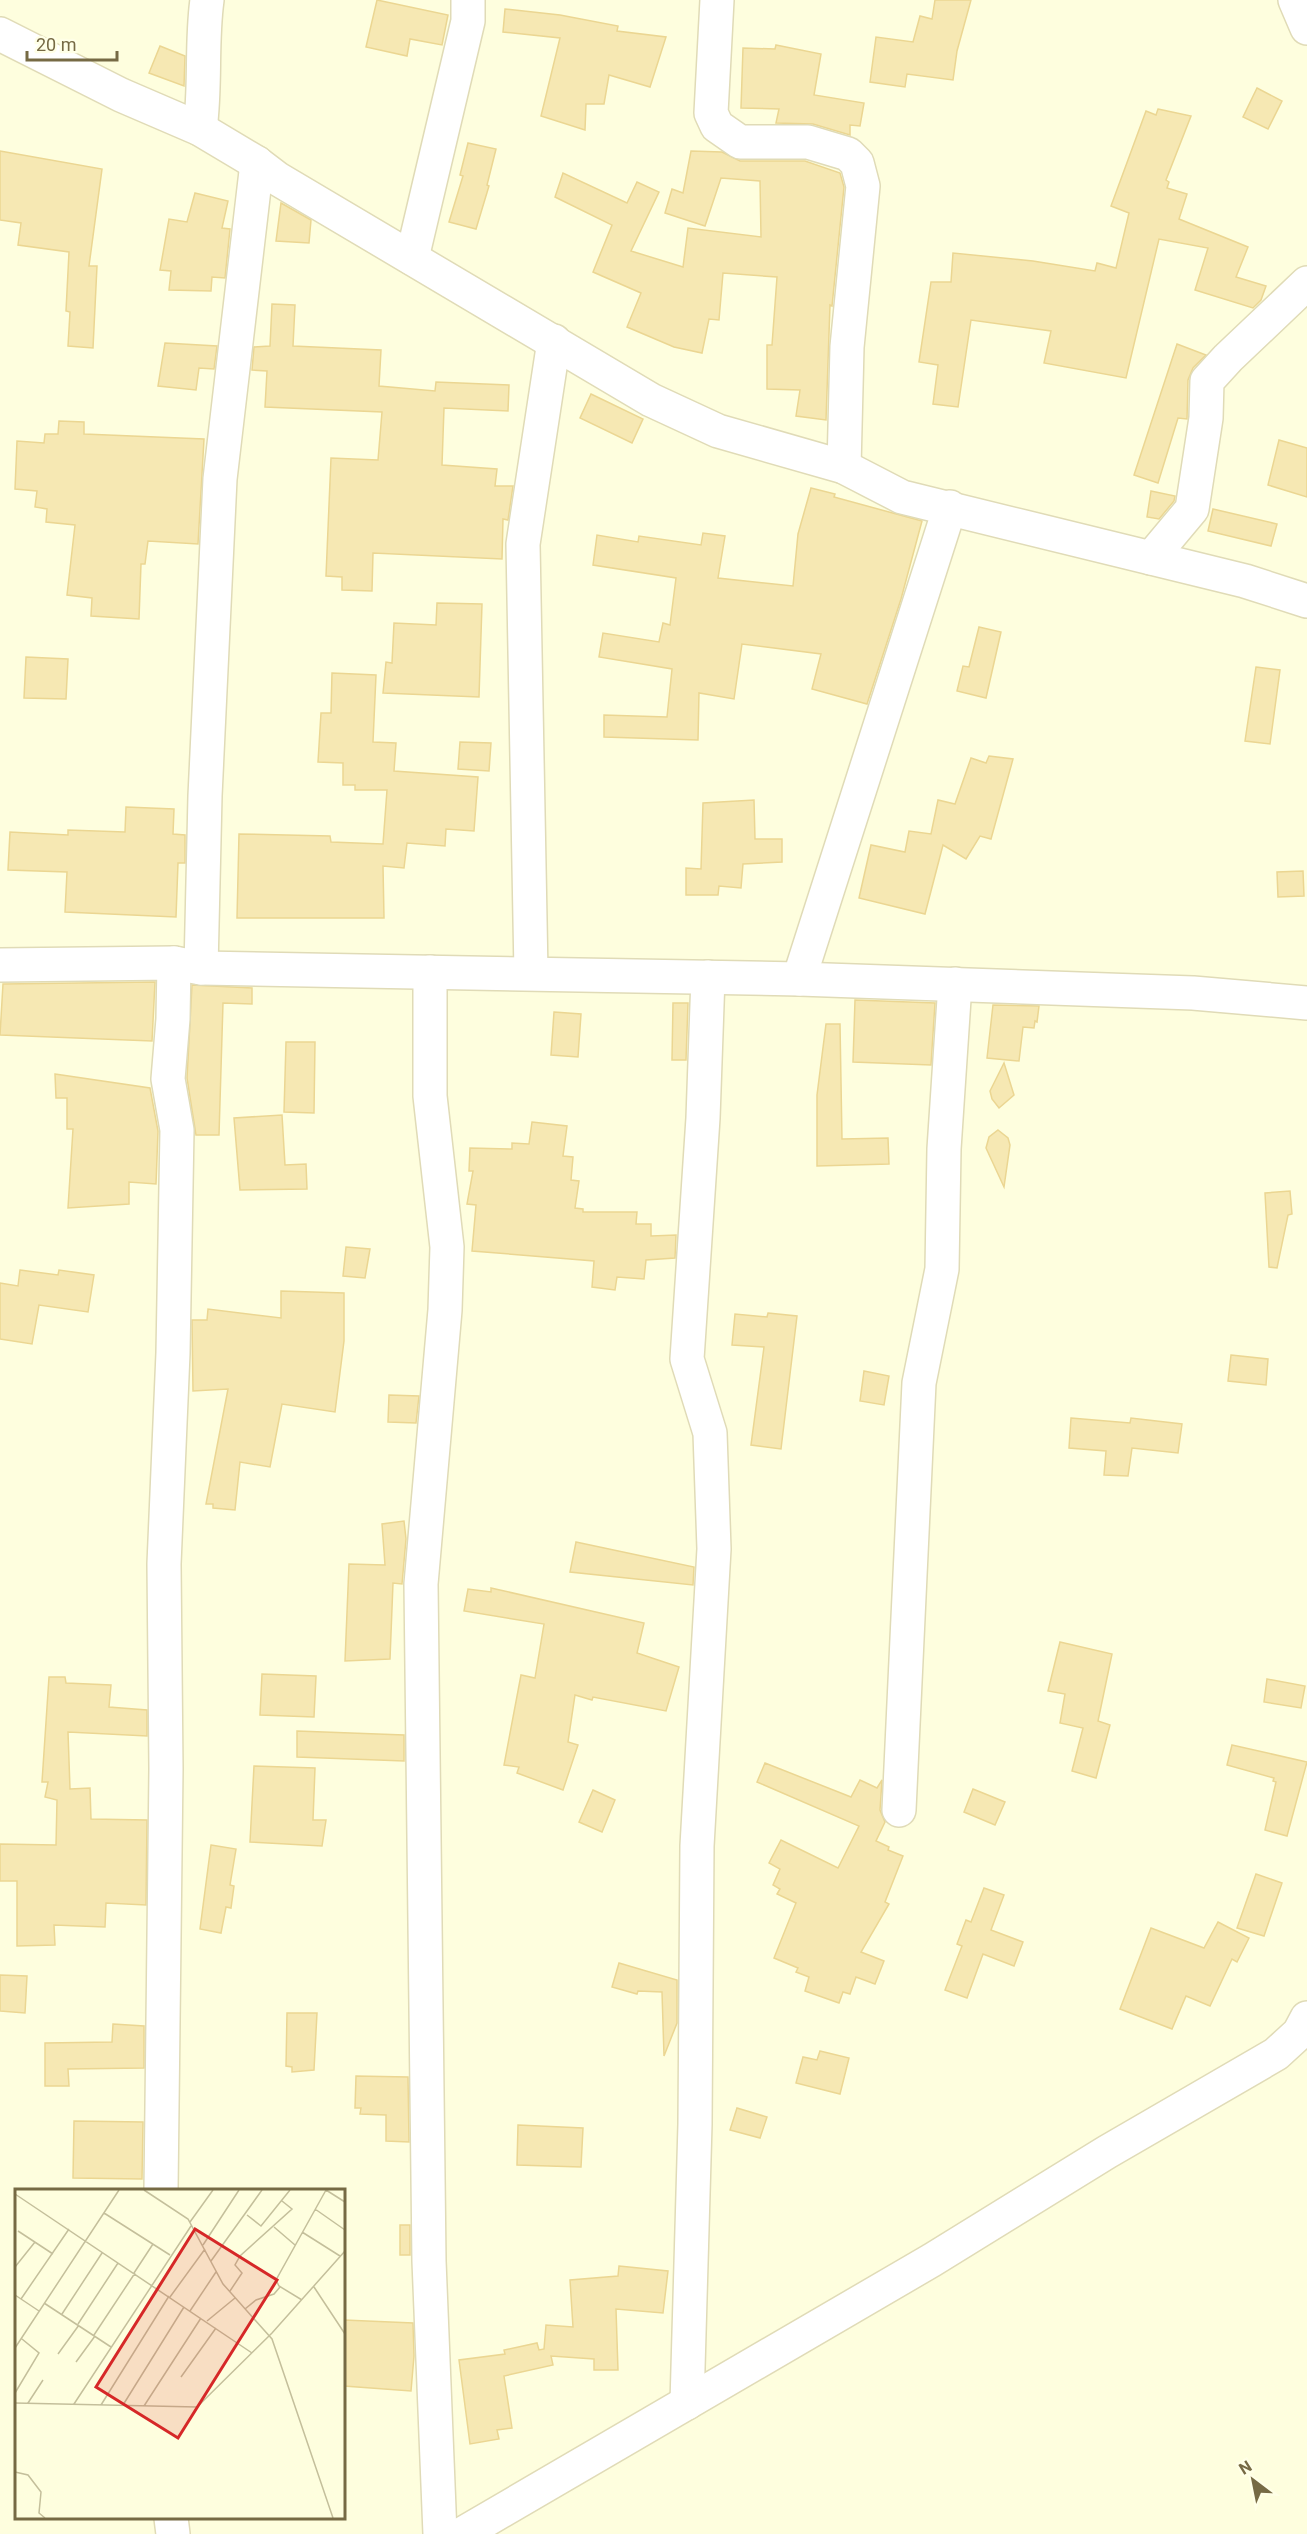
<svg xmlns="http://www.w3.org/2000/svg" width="1307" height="2534" font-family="Roboto,sans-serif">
<rect width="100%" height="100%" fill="#fefede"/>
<g fill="#f6e8b3" stroke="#ebd692" stroke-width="1.5">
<polygon points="377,0 448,15 442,45 410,39 407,56 366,47"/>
<polygon points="935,0 971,0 957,51 953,80 907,74 905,87 870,82 876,37 913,42 920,16 932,19"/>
<polygon points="505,9 560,15 618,26 617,31 666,37 650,87 609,75 604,104 586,104 585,130 541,116 560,38 503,32"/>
<polygon points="776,45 821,54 814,95 864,103 860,126 850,125 850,135 813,124 776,123 779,109 741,108 743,48 775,49"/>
<polygon points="160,46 185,56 184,86 149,73"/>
<polygon points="1257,88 1282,101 1268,129 1243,117"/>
<polygon points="1158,109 1191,116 1166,180 1169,182 1167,188 1187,194 1179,219 1248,247 1236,277 1266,286 1261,300 1253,308 1195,290 1208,248 1159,239 1126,378 1044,363 1051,331 971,320 958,407 933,404 938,365 919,362 931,282 951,282 953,253 1033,261 1095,271 1097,263 1116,268 1129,213 1111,206 1146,111 1156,115"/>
<polygon points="468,143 496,149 487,185 489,186 476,229 449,222 463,176 460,175"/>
<polygon points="0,151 102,169 89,266 97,266 93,348 68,346 70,312 66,311 69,252 18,245 21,223 0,220"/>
<polygon points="691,151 722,152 740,161 805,161 840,173 844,187 832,306 830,305 826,420 796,416 800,390 767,389 767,345 772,345 777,277 723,273 719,320 709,319 702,353 674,347 627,327 641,293 593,272 612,225 555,197 563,173 627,203 637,182 659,192 631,251 683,267 688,228 761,237 760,181 721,178 705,226 665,213 672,189 683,193"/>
<polygon points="195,193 228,201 222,228 230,229 225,278 212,277 211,291 169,290 171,271 160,270 169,219 187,222"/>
<polygon points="281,203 311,220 309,243 276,241"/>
<polygon points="272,304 295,305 293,346 381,350 379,386 435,391 436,382 509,385 508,411 444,408 442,465 497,469 495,486 513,486 508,520 503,519 502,559 373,553 372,591 342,590 342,577 326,576 331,458 378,460 382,412 265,407 267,371 252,370 254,347 270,346"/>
<polygon points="165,343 217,346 214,369 199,368 196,390 158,386"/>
<polygon points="1177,344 1206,355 1193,368 1188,380 1187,419 1178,418 1158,483 1134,475"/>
<polygon points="591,394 643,419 632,443 580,418"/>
<polygon points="59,421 84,422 84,434 204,439 198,544 148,541 145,564 141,564 139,619 91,616 92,598 67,595 75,525 46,522 47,509 35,507 37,491 15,489 17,441 44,443 45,434 58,434"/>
<polygon points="1279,440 1307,448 1307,497 1268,485"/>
<polygon points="811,488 835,494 834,497 922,521 901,599 867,704 812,689 821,654 742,644 734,699 699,693 698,740 604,737 604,715 667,717 672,669 599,657 603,633 659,642 663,623 670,625 676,578 593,565 597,535 638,542 639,536 701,545 703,533 725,536 718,578 793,586 798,534"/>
<polygon points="1151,491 1175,496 1174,501 1159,519 1147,517"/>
<polygon points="1213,509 1277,524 1271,546 1208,531"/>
<polygon points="437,603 482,604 479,697 383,693 386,662 392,663 394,623 436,625"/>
<polygon points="979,627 1001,632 986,698 957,691 963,666 969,667"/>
<polygon points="26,657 68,659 66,699 24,698"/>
<polygon points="1256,667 1280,670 1270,744 1245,741"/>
<polygon points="332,673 376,675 373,742 396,743 394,771 478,777 474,831 446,829 445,846 407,843 404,868 383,866 384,918 237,918 239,834 330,836 331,842 383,844 387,790 355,790 355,785 343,785 343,763 318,762 321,713 331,713"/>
<polygon points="460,742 491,743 489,771 458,769"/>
<polygon points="989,756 1013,759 991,839 980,836 966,859 943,845 925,914 859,898 871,845 905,852 909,831 931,834 938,800 955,804 971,758 986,763"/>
<polygon points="754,800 755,839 782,839 782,862 743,864 741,888 719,886 718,895 686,895 686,868 701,869 703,803"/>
<polygon points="126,807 174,809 173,834 185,835 185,863 178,863 176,917 65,912 67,872 8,870 10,832 68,835 68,830 125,832"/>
<polygon points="1303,871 1304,896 1278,897 1277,872"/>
<polygon points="155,982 152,1041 0,1035 3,984"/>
<polygon points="192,985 252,988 252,1004 223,1003 219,1135 196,1135 187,1078"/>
<polygon points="855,1000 935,1003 931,1065 853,1062"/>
<polygon points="673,1003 688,1003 686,1060 672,1060"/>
<polygon points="993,1005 1039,1006 1037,1022 1035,1021 1034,1028 1023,1027 1019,1061 987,1058"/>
<polygon points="554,1012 581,1014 578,1057 551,1055"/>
<polygon points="826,1024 840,1024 842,1139 888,1138 889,1164 817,1166 817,1095"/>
<polygon points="286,1042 315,1042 314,1113 284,1112"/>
<polygon points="1004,1063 1014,1095 999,1108 992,1099 990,1091"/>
<polygon points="55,1074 150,1088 158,1131 156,1184 129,1182 129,1204 68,1208 73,1129 67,1129 67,1098 56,1098"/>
<polygon points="282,1115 285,1165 306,1164 307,1189 240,1190 234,1118"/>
<polygon points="532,1122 567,1126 563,1156 573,1157 571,1180 579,1181 575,1208 583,1209 583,1212 637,1212 636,1224 651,1224 651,1236 676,1235 675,1258 646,1260 644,1279 617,1277 615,1290 592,1287 594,1261 472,1251 476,1205 467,1204 473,1171 469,1171 470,1148 512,1149 512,1143 529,1144"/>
<polygon points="998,1130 1008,1138 1010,1145 1004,1187 986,1148 989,1137"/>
<polygon points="1290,1191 1292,1214 1288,1215 1277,1268 1269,1267 1265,1193"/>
<polygon points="346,1247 370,1249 365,1278 343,1276"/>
<polygon points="20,1270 58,1275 59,1270 94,1275 88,1312 39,1305 32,1344 0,1339 0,1283 18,1286"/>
<polygon points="281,1291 344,1293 344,1341 335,1412 282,1404 270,1467 240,1462 235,1510 213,1508 213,1504 206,1504 228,1389 193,1391 192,1320 207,1320 208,1309 281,1318"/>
<polygon points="768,1313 797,1316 781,1449 751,1445 764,1347 732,1345 735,1314 767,1317"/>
<polygon points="1231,1355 1268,1359 1266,1385 1228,1381"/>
<polygon points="864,1371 889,1376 884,1405 860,1401"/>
<polygon points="389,1395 419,1396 416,1423 388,1422"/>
<polygon points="1071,1418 1130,1423 1131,1418 1182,1424 1178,1453 1132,1448 1128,1476 1104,1475 1106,1451 1069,1448"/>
<polygon points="404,1521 406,1539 402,1584 393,1583 390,1659 345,1661 349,1564 385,1565 382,1524"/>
<polygon points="576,1542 694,1567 693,1585 570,1572"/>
<polygon points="491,1588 644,1623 637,1653 679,1667 666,1711 593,1697 592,1700 575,1695 568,1742 578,1745 563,1790 517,1773 519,1767 504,1765 521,1675 535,1678 544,1624 464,1611 468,1589 491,1592"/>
<polygon points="1060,1642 1112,1654 1098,1721 1110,1725 1096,1778 1072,1771 1083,1728 1060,1723 1065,1694 1048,1691"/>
<polygon points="262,1674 316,1676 314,1717 260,1715"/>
<polygon points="49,1677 65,1677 66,1683 111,1685 109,1707 147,1710 147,1736 68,1732 70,1789 90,1788 91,1819 147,1820 146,1905 106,1903 105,1927 54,1925 55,1945 17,1946 17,1881 0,1881 0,1844 56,1845 57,1800 45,1797 48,1782 42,1782"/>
<polygon points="1267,1679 1305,1686 1301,1708 1264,1702"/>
<polygon points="297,1731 404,1735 404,1761 297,1757"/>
<polygon points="1232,1745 1307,1762 1287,1836 1265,1830 1276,1782 1273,1781 1274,1778 1227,1765"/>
<polygon points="765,1763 851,1797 860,1780 877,1788 882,1780 880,1810 885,1822 876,1841 889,1847 888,1850 903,1856 885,1902 889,1904 861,1952 884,1961 875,1984 856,1977 850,1994 843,1992 839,2003 805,1991 809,1977 796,1972 798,1968 774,1958 796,1903 777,1894 780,1889 773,1885 780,1869 769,1863 781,1840 838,1868 859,1826 757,1782"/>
<polygon points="254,1766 315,1768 313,1820 326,1820 322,1846 250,1842"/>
<polygon points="973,1789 1005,1802 995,1825 964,1812"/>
<polygon points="593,1790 615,1800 602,1832 579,1822"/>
<polygon points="211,1845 236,1849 230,1885 234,1886 231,1908 226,1907 221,1933 200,1929"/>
<polygon points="1256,1874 1282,1883 1264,1936 1237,1928"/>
<polygon points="984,1888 1004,1895 991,1930 1023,1942 1014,1966 983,1954 967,1998 945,1990 962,1946 957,1944 966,1920 971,1922"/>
<polygon points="1218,1922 1249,1938 1237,1962 1232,1959 1210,2006 1186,1996 1172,2029 1120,2009 1151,1928 1204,1948"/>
<polygon points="619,1963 677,1980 677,2023 664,2056 662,1992 638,1991 637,1994 612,1987"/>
<polygon points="0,1975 27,1976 25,2013 0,2011"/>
<polygon points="287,2013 317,2013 314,2070 292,2072 292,2067 286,2066"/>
<polygon points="113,2024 144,2026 144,2068 68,2069 69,2086 45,2086 45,2043 112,2042"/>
<polygon points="820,2051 849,2058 840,2094 796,2083 803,2057 817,2060"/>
<polygon points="356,2076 408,2077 409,2142 386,2141 386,2115 360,2114 361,2108 355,2108"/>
<polygon points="737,2108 767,2117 760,2138 730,2130"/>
<polygon points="74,2121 143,2122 142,2179 73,2178"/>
<polygon points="518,2125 583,2128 581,2167 517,2165"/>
<rect x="400" y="2225" width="10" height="30"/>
<polygon points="619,2266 668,2271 663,2313 616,2309 618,2370 594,2370 594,2359 551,2356 553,2365 504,2376 512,2428 497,2430 499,2439 470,2444 459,2360 505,2354 504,2350 537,2343 539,2350 544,2349 546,2325 573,2327 570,2280 618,2276"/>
<polygon points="344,2320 413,2323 414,2356 411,2391 344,2386"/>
</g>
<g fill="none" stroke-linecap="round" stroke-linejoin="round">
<g stroke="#e0dbb7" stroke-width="36">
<g id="street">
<polyline points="717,0 711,113 717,126 740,142 808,142 848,154 857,163 863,186 847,347 844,467"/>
<polyline points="1295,0 1307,28"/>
<polyline points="0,34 121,95 200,129 257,163 278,179 651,400 718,431 844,467 902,497 1245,581 1307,601"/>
<path d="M200,129C206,86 201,43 207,0"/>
<polyline points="412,258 468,21 468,0"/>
<polyline points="1151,558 1192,509 1206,418 1207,381 1228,358 1307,283"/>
<polyline points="0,965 174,963 201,968 799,979 1193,993 1307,1003"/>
<polyline points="201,968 205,796 220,479 257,163"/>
<polyline points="430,972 430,1096 447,1247 445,1310 421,1584 429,2261 440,2534"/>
<polyline points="531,973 523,544 554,341"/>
<polyline points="799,979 950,507"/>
<polyline points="899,1810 919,1383 942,1269 944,1149 955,984"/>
<polyline points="161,2190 166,1769 164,1564 173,1353 177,1130 168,1079 173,1019 174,963"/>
<polyline points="687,2403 695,2124 697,1846 714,1549 710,1433 687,1359 703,1118 708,977"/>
<polyline points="171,2518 173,2534"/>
<polyline points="462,2534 932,2260 1107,2152 1276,2054 1299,2033 1307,2018"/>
</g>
</g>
<use href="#street" stroke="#fff" stroke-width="33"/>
</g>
<g transform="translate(15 2189)">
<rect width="330" height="330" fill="#fefede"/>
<path fill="none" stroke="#c4bf9b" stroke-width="1.5" d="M129,1L173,30L208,95L257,150L318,329M311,1L330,13M0,5L237,164M300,20L330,41M89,24L155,66M232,26L246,37L275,1M175,33L198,1M259,38L280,56M3,42L38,65M287,43L325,67M188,56L224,1M196,72L247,1M0,78L20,53M119,84L138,55M299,98L330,145M215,102L227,84L220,76L225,67L277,20L267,12M0,106L24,122M155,108L190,60M6,110L54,40M287,111L264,97L261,91L311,1M29,114L96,158M230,120L241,111L259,105L265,98M175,122L201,83M47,125L87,64M192,132L220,109M63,135L103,74M79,146L120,84M0,159L104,1M43,165L64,136M61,173L80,147M166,188L201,139M0,204L24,164L7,150M0,214L182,218L257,144L330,62M13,214L28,191M59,215L176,37M86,216L154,107M108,216L169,118M129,217L186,129M0,283L13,286L26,303L24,324L30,329"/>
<path fill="#d62828" fill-opacity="0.15" stroke="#d62828" stroke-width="3" d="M180,40L262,91L163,249L81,198Z"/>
<rect width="330" height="330" fill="none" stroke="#766a44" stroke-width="3"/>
</g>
<g transform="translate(1253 2480) rotate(328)" stroke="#ffffe7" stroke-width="4.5" paint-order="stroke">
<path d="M0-4.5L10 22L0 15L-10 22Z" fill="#766a44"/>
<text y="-9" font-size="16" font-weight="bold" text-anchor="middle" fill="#766a44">N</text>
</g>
<path d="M27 51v9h90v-9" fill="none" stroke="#766a44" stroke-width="3"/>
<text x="36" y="51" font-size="18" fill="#766a44" stroke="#ffffe7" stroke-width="4.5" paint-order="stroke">20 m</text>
</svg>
